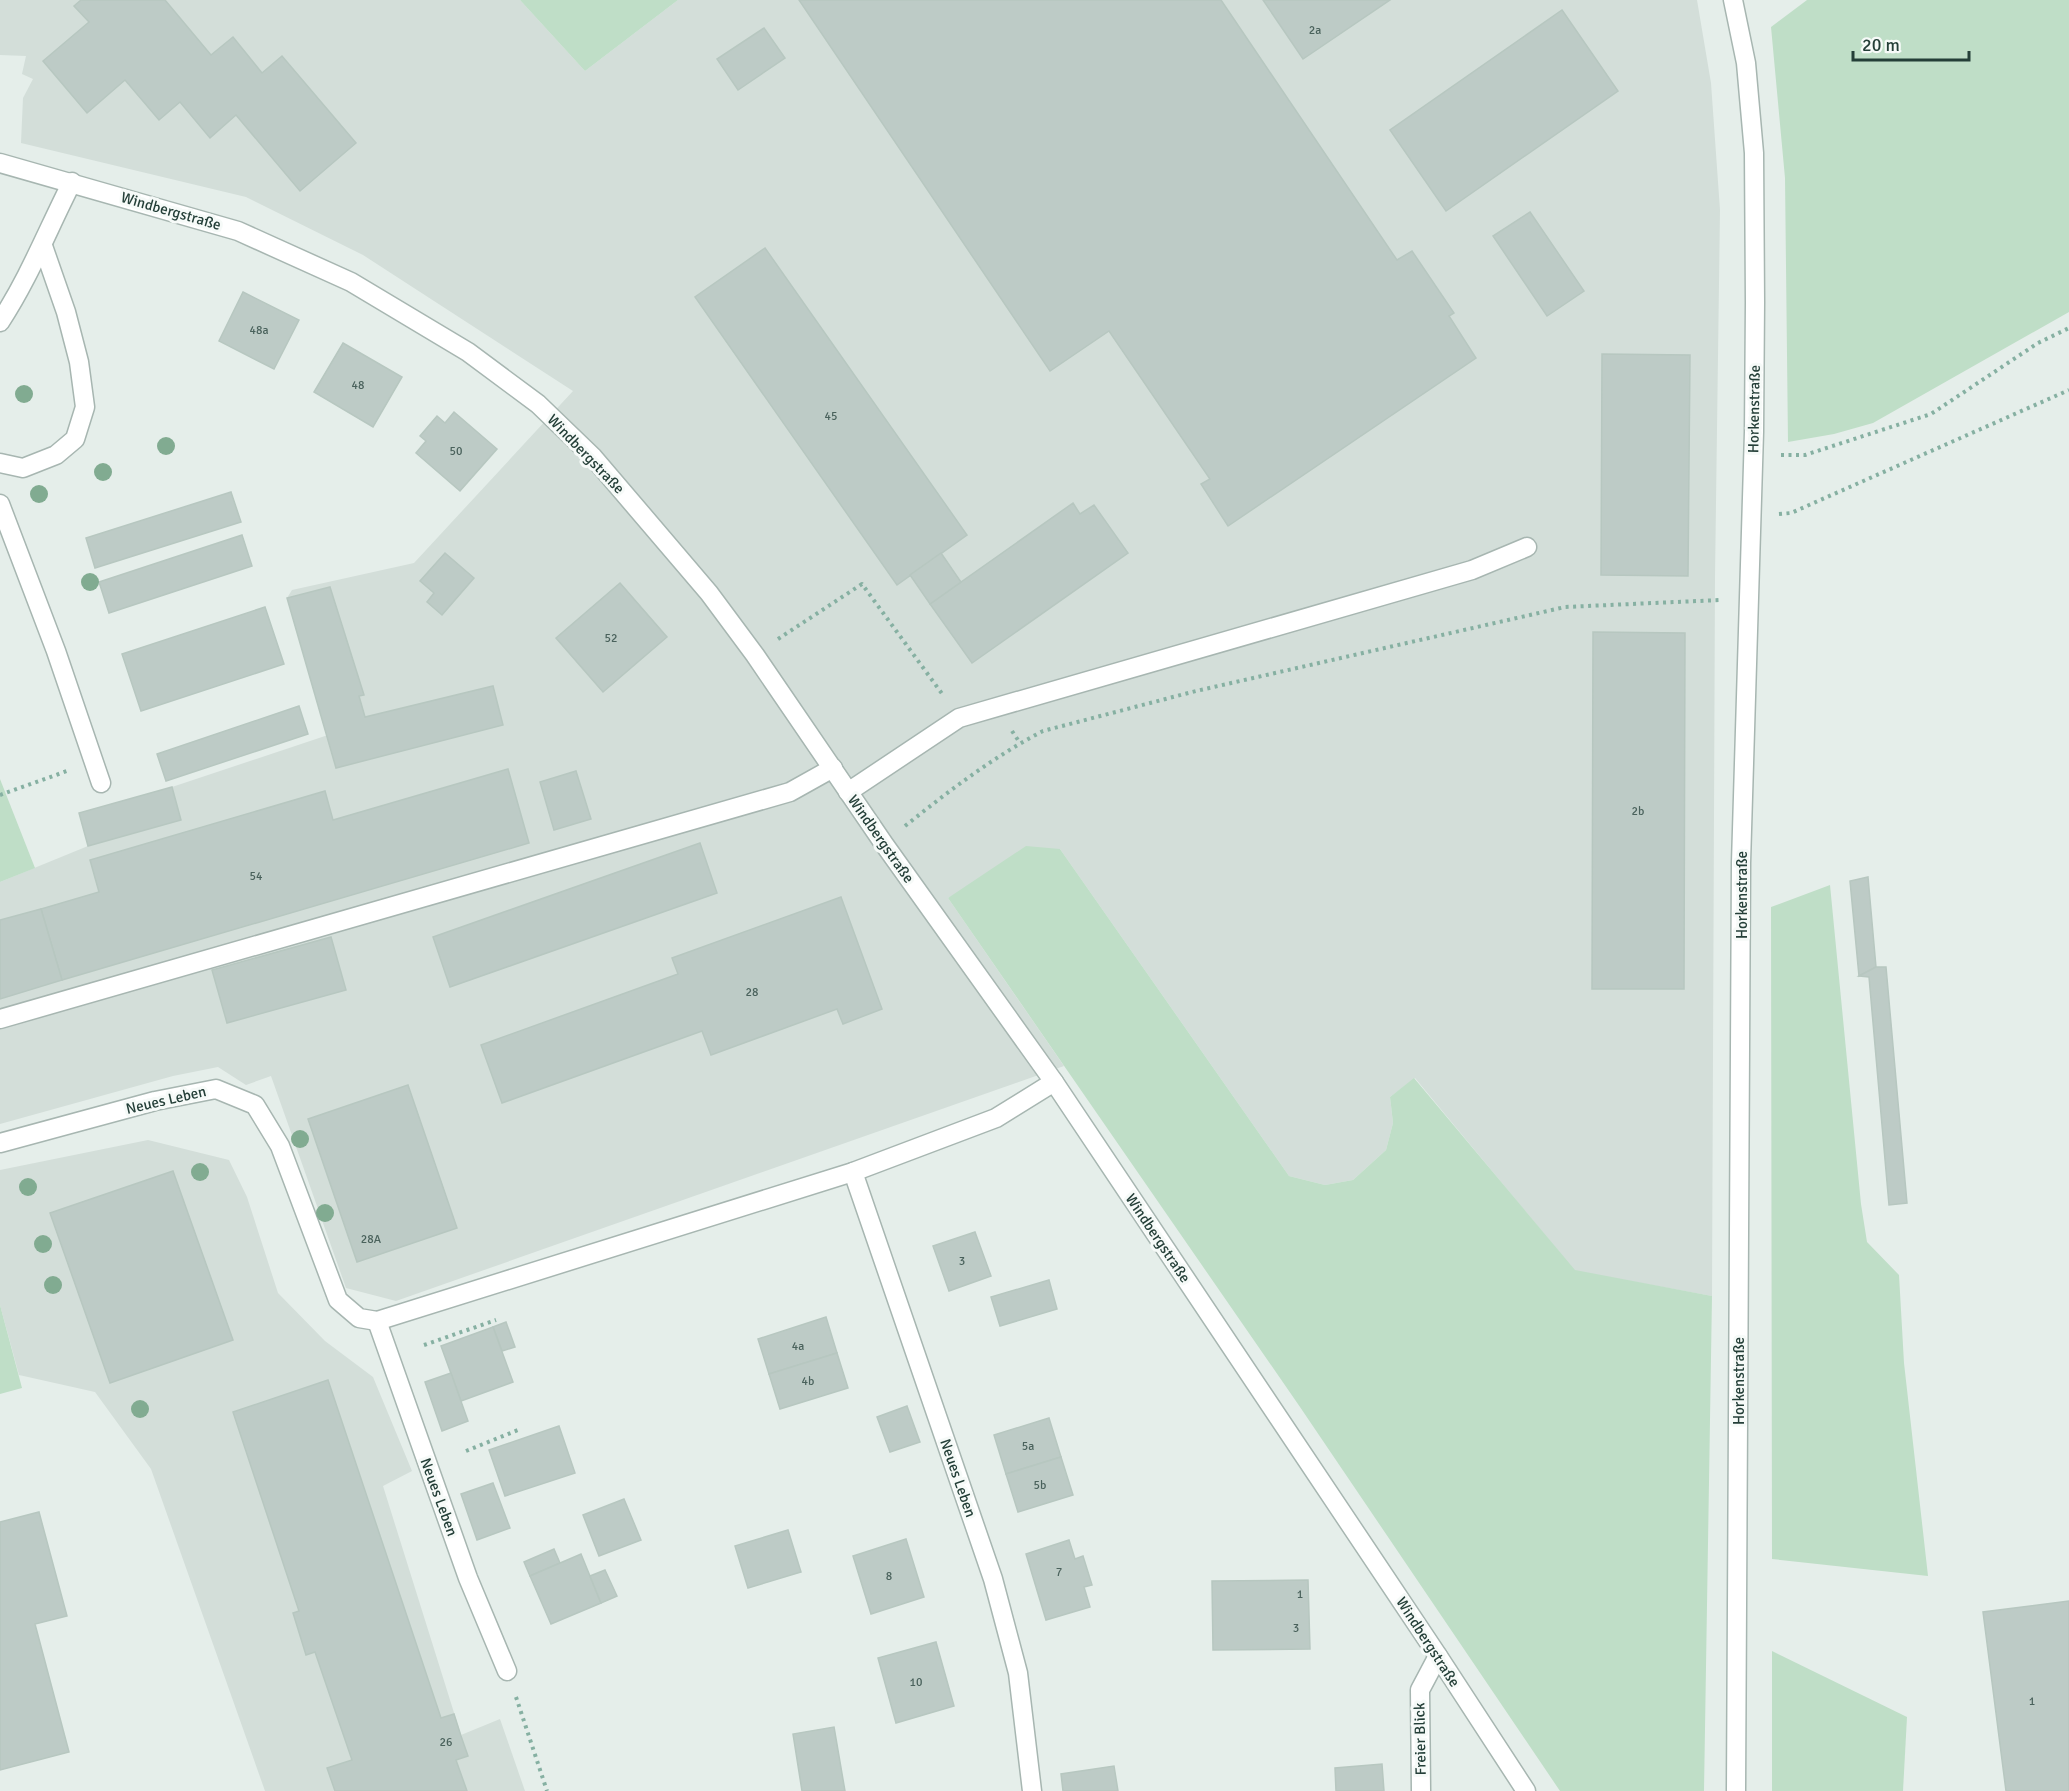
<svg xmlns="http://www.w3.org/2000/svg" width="2069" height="1791" font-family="Signika,sans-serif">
<rect width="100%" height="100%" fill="#e5eeea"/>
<g fill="#d3ded9">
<polygon points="0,0 520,0 585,71 678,0 1697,0 1711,83 1720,210 1715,577 1712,1296 1575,1271 1415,1078 1390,1097 1393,1123 1386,1150 1353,1180 1325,1185 1289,1176 1060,849 948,898 1064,1066 396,1301 346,1288 271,1076 246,1085 218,1067 173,1076 0,1124 0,882 88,846 181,820 172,787 328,735 287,598 292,590 414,563 573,391 363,255 246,197 21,143 23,98 33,79 22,74 26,56 0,55"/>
<polygon points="148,1140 229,1160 247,1197 278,1293 325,1341 373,1377 412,1471 383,1486 461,1735 500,1719 525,1791 265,1791 151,1469 95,1392 19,1375 0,1305 0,1170"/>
</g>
<g fill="#bfdec7">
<polygon points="520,0 678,0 585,71"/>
<polygon points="1807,0 2069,0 2069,312 1873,423 1834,434 1788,442 1785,178 1771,27"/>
<polygon points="0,779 35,868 0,882"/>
<polygon points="1026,846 1060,849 1289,1176 1325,1185 1353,1180 1386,1150 1393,1123 1390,1097 1414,1078 1575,1270 1712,1296 1704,1791 1560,1791 1300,1407 948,898"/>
<polygon points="1830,885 1861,1204 1867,1242 1899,1275 1904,1363 1928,1576 1772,1559 1771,907"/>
<polygon points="0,1305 22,1388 0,1394"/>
<polygon points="1772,1651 1907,1717 1903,1791 1772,1791"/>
</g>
<g fill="#bdcbc6" stroke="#b7c7c0" stroke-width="1.5">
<polygon points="81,0 165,0 211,55 233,37 262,73 282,56 356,143 300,191 236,115 210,138 180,102 159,120 125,80 87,113 43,61 89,22 74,6"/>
<polygon points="799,0 1221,0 1397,260 1412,251 1454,313 1449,316 1476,358 1228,526 1201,484 1210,479 1109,331 1050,371"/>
<polygon points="1263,0 1390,0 1303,59"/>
<polygon points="1562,10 1618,91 1446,211 1390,130"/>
<polygon points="764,28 785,58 738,90 717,59"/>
<polygon points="1530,212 1584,291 1547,316 1493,236"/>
<polygon points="765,248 967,535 897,585 695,297"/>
<polygon points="243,292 299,320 274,369 219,341"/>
<polygon points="343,343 402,377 373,427 314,392"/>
<polygon points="1602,354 1690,355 1688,576 1601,575"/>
<polygon points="454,412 497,449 460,491 416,453 426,441 420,436 437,416 445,423"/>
<polygon points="231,492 241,522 95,568 86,538"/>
<polygon points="1073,503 1080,514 1094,505 1128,553 972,663 930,604"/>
<polygon points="242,535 252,566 109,613 99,582"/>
<polygon points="445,553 474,578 442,615 427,602 434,593 420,581"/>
<polygon points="941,553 961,582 930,604 910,575"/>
<polygon points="620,583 667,637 603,692 556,638"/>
<polygon points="330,587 364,695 359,696 365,717 493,686 503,725 336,768 287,598"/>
<polygon points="265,607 284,664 141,711 122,654"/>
<polygon points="1593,632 1685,633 1684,989 1592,989"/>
<polygon points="299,706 308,734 166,781 157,754"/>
<polygon points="508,769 529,843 62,980 41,909 99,892 90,860 325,791 333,820"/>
<polygon points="576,771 591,819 554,830 540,782"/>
<polygon points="172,787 181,820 88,846 79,813"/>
<polygon points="700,843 717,893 450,987 433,937"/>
<polygon points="1868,877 1876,967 1859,976 1850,881"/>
<polygon points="841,897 882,1009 843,1024 837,1009 711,1055 702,1031 502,1103 481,1045 678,974 672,958"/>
<polygon points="41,909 62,980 0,999 0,920"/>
<polygon points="331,937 346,990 227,1023 212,970"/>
<polygon points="1876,967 1886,967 1907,1203 1889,1205 1869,977 1859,976"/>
<polygon points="408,1085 457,1228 357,1262 308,1119"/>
<polygon points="173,1171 233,1340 110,1383 50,1213"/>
<polygon points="975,1232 991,1276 949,1291 933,1246"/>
<polygon points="1049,1280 1057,1309 1000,1326 991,1297"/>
<polygon points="826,1317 837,1353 769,1374 758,1339"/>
<polygon points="506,1322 515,1347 502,1351 493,1327"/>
<polygon points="493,1327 513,1382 461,1401 441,1346"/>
<polygon points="837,1353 848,1388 780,1409 769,1374"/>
<polygon points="451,1373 468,1421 442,1431 425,1382"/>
<polygon points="328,1380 441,1718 454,1714 461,1736 468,1756 456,1760 467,1791 335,1791 327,1768 352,1760 315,1652 306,1655 293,1613 299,1611 233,1412"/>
<polygon points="907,1406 920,1442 890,1452 877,1417"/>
<polygon points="1049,1418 1061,1457 1006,1474 994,1435"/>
<polygon points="559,1426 575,1473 505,1496 489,1450"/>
<polygon points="1061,1457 1073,1495 1018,1512 1006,1474"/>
<polygon points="493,1483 510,1528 477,1540 461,1494"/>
<polygon points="624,1499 641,1540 599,1556 583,1515"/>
<polygon points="39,1512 67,1616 35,1624 69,1752 0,1770 0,1522"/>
<polygon points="788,1530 801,1572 748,1588 735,1546"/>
<polygon points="906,1539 924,1597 871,1614 853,1556"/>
<polygon points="1069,1540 1075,1559 1083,1556 1092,1585 1084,1587 1090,1607 1046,1620 1026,1554"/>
<polygon points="554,1549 560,1563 530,1576 524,1562"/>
<polygon points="581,1554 601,1603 551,1624 530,1576"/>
<polygon points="605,1570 617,1596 601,1603 590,1576"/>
<polygon points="1308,1580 1310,1649 1213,1650 1212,1581"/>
<polygon points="2069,1601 2069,1791 2006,1791 1983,1612"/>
<polygon points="936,1642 954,1706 896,1723 878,1658"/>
<polygon points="834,1727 845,1791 802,1791 793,1734"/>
<polygon points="1382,1764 1384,1791 1336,1791 1335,1768"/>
<polygon points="1114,1766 1118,1791 1063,1791 1061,1774"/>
</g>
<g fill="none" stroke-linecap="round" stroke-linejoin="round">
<g stroke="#a7b6b1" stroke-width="21">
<g id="minor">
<polyline points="1733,0 1746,63 1754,153 1755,302 1754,432 1741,863 1736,1791"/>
<polyline points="0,163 238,231 351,282 468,352 538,404 593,457 709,593 755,655 884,844 1054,1082 1438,1656 1526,1791"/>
<path d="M0,322C29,278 48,229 72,182"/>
<polyline points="0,463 23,468 56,455 75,439 85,407 79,362 66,312 43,246"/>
<polyline points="0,504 56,651 101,783"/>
<polyline points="848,792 959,718 1472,570 1527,547"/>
<polyline points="0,1019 790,792 833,768"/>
<polyline points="0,1143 155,1101 216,1089 255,1105 280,1146 338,1300 359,1318 377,1321 853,1172 996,1118 1054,1082"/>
<polyline points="853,1172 993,1579 1018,1673 1032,1791"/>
<polyline points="377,1321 468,1578 507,1671"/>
<polyline points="1421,1791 1420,1690 1438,1656"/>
</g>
</g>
<g stroke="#86b0a2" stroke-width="4" stroke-dasharray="3 4.5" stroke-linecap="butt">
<polyline points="1781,455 1805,455 1931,414 2038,343 2069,328"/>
<polyline points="1779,514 1791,513 2069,390"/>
<polyline points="778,639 862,584 943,695"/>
<polyline points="1012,731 1020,743"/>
<polyline points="0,795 67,771"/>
<path d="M905,826C949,791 993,757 1043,731L1196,691L1565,607L1720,600"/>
<polyline points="424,1345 496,1320"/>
<polyline points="466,1451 518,1430"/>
<polyline points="516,1697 547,1791"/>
</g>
<use href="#minor" stroke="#fff" stroke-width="18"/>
</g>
<g fill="#81ab91">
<circle cx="24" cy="394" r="9"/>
<circle cx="166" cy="446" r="9"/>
<circle cx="103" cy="472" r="9"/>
<circle cx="39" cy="494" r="9"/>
<circle cx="90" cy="582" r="9"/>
<circle cx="300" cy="1139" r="9"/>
<circle cx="200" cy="1172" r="9"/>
<circle cx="28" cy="1187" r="9"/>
<circle cx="325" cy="1213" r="9"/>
<circle cx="43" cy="1244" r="9"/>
<circle cx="53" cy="1285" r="9"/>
<circle cx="140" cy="1409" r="9"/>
</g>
<g text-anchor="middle" stroke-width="6" stroke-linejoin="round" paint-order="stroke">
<g font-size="12" fill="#4a625c">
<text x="1315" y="34">2a</text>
<text x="259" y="334">48a</text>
<text x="358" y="389">48</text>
<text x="831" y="420">45</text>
<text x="456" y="455">50</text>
<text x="611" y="642">52</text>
<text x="1638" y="815">2b</text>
<text x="256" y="880">54</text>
<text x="752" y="996">28</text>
<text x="371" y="1243">28A</text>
<text x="962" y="1265">3</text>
<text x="798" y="1350">4a</text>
<text x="808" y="1385">4b</text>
<text x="1028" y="1450">5a</text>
<text x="1040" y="1489">5b</text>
<text x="1059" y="1576">7</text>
<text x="889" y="1580">8</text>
<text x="1300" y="1598">1</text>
<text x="1296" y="1632">3</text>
<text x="916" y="1686">10</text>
<text x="2032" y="1705">1</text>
<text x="446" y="1746">26</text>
</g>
<g font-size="15" fill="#243f38" stroke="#f6faf8">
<text transform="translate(171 211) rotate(16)" y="5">Windbergstraße</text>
<text transform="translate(1754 409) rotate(-89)" y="5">Horkenstraße</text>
<text transform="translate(586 454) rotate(46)" y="5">Windbergstraße</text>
<text transform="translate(881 839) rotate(55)" y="5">Windbergstraße</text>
<text transform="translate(1742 895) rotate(-90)" y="5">Horkenstraße</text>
<text transform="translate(166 1100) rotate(-13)" y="5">Neues Leben</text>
<text transform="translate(1158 1238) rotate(56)" y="5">Windbergstraße</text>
<text transform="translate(1739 1381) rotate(-90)" y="5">Horkenstraße</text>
<text transform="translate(958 1478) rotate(71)" y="5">Neues Leben</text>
<text transform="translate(439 1497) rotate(70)" y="5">Neues Leben</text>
<text transform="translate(1428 1642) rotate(57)" y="5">Windbergstraße</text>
<text transform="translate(1420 1739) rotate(-91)" y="5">Freier Blick</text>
</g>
</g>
<path d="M1853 51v9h116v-9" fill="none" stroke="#243f38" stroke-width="3"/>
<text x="1862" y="51" font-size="18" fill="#243f38" stroke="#f6faf8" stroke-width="4.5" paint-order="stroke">20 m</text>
</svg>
